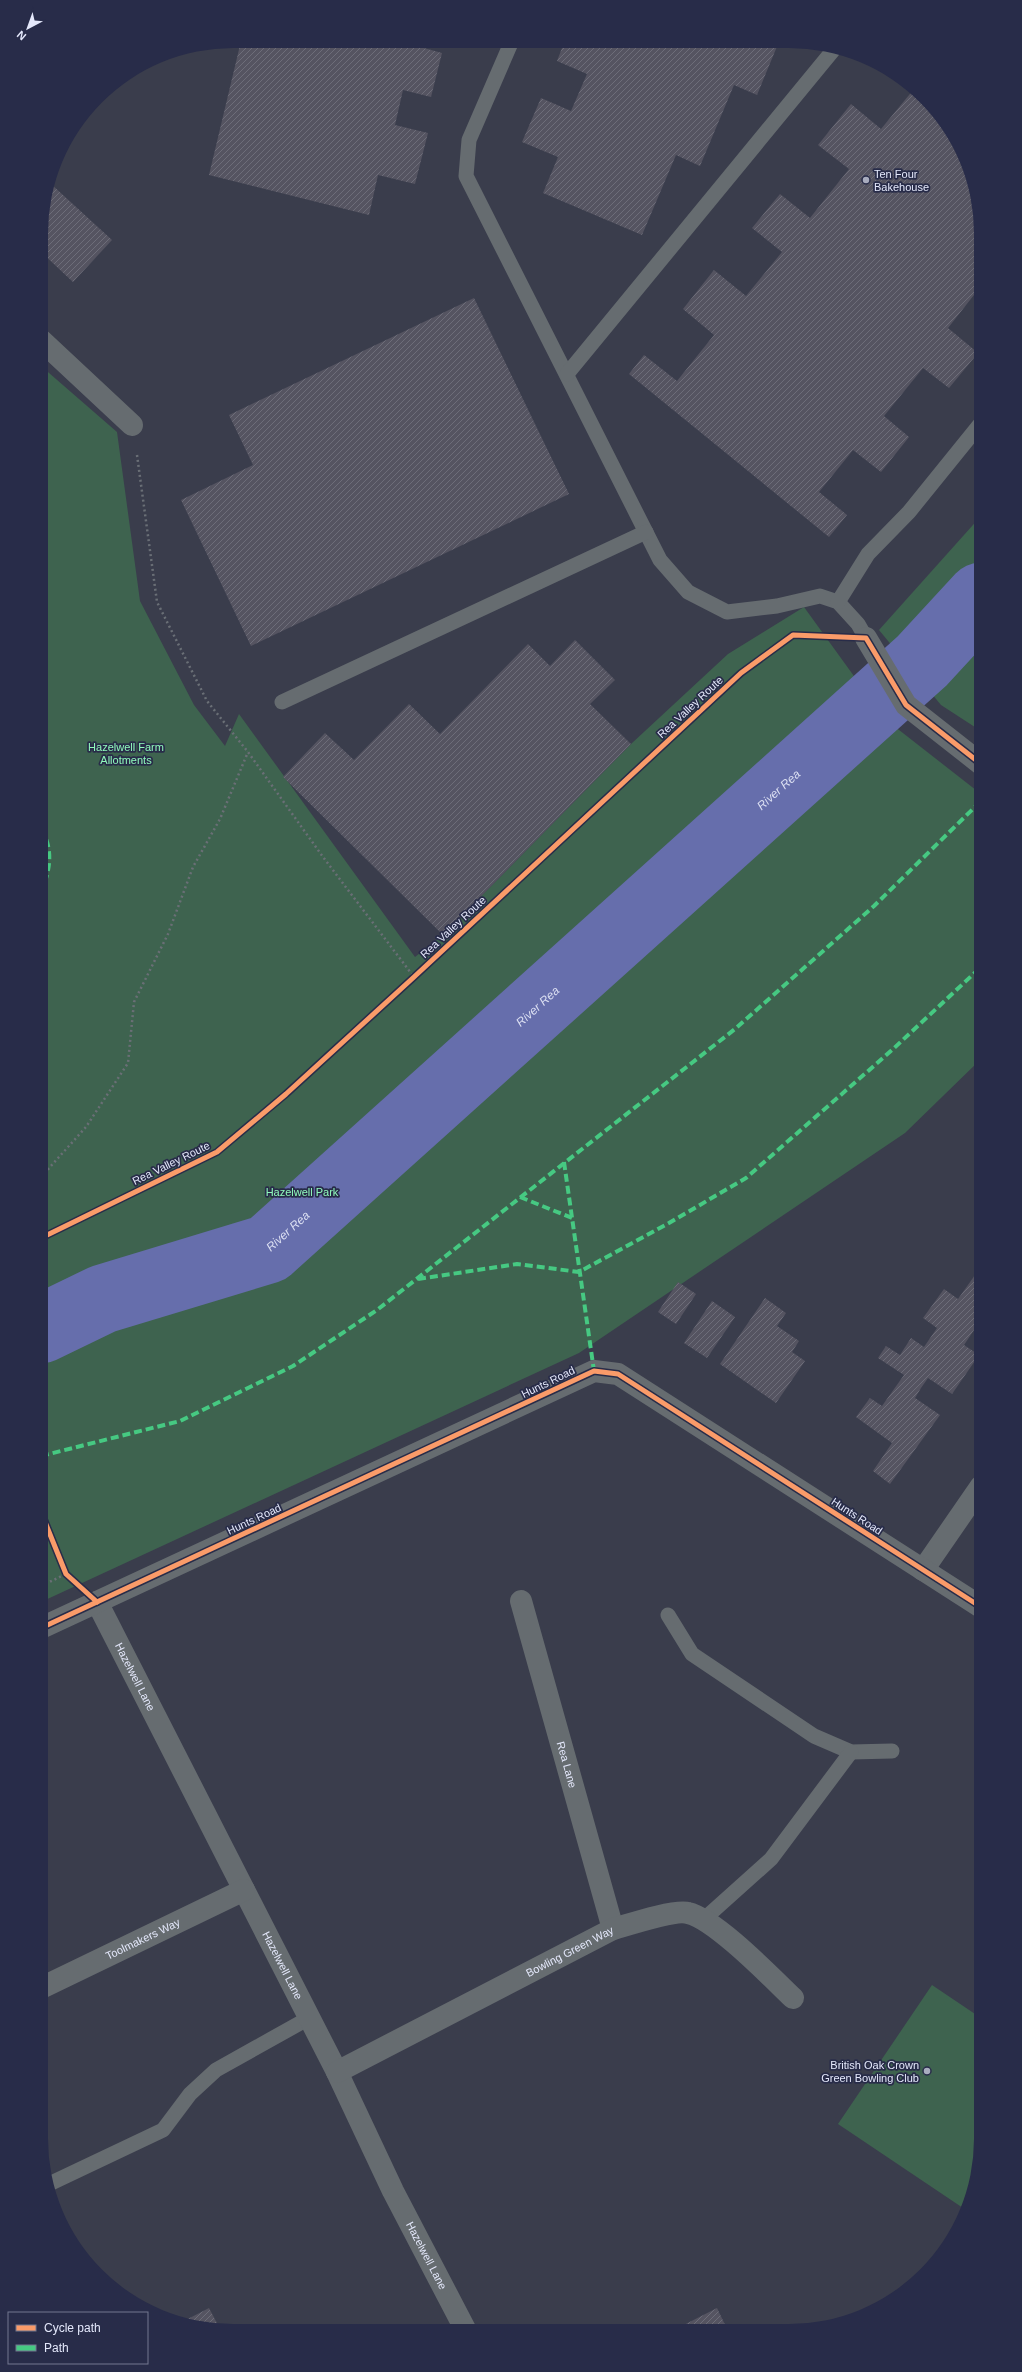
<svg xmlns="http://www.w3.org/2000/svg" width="1022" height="2372" font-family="Arial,sans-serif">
<defs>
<pattern id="building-hatch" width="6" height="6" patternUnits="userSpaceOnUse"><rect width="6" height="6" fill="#555461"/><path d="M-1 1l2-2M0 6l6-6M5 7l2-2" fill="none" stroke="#6d6d79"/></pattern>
</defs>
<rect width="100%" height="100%" fill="#3a3d4c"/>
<g fill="#3e634f">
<polygon points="41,366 117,432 140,601 194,705 225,746 239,714 415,957 443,935 631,744 728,654 804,607 885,719 981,794 981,1059 905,1133 579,1353 41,1602"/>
<polygon points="981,516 981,731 941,705 879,630"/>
<path d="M932,1985L981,2018C981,2069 989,2167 966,2210L838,2124Z"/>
</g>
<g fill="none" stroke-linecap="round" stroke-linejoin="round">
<path stroke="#666eac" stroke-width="69" id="s1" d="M41,1329L103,1299L268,1249L922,661L981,597"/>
</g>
<g fill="url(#building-hatch)">
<polygon points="241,41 425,42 424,48 442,53 431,97 403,90 395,125 428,133 415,184 378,175 369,215 209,175"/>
<polygon points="564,43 778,44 757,95 734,85 700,166 676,155 642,235 543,193 558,157 522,142 541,98 571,111 587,74 557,61"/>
<polygon points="914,89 925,97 955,137 975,184 981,233 981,286 948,328 978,353 949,388 923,368 884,416 909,437 881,472 853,450 819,492 847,515 829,537 629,374 644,355 677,381 714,335 683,309 714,270 746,296 782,252 752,228 780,194 810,218 849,169 818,145 851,104 881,129"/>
<polygon points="51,184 112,240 73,282 41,252 41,220"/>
<polygon points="474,298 569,494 251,646 181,500 253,465 229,415"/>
<polygon points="575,640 615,680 590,704 631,744 443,935 283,777 325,733 354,760 409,704 440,734 528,644 550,666"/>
<polygon points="980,1268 981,1331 976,1327 964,1345 979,1355 952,1394 928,1378 921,1388 915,1398 940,1415 890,1484 873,1471 892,1443 856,1417 870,1398 882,1406 904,1375 878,1358 886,1346 900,1355 911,1338 924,1347 937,1328 923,1318 931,1307 944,1289 958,1299"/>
<polygon points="678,1282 696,1294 676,1324 658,1312"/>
<polygon points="765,1298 786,1313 777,1326 799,1341 792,1352 805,1361 776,1403 720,1364"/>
<polygon points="712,1301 735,1317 707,1358 684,1343"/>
<polygon points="209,2308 219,2327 196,2327 182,2322"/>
<polygon points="717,2308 728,2331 674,2330"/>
</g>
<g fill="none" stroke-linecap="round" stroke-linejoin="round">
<g stroke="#6a6f76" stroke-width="2.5" stroke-dasharray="2 3" stroke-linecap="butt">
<polyline points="137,455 157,602 207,701 248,752 323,857 414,977"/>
<polyline points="41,1177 86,1127 128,1063 134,1002 168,934 193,867 220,819 248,752"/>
<polyline points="41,1586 66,1574"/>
</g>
<g stroke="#666c70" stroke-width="15">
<polyline points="511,43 469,140 466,176 660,560 688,592 727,612 777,606 820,596 838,602 858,624 866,638"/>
<polyline points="567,374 835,48"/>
<polyline points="838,602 868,554 909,512 981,423"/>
<polyline points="282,702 646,532"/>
<polyline points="668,1615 692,1654 814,1736 851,1752 892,1751"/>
<polyline points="703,1920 771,1859 851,1752"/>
<polyline points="47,2185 163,2130 190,2094 216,2070 309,2018"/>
</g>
<g stroke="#666c70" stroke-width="22">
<polyline points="41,340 132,425"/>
<polyline points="866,638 906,705 981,764"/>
<polyline points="923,1570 981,1486"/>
<path id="s2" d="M521,1601L613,1929"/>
<path id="s3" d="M97,1602L337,2072L393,2191L465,2329"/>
<polyline points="41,1628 594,1371 618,1374 981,1607"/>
<path id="s4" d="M41,1988L244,1890"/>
<path id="s5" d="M337,2072L613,1929C627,1925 676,1909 688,1913C715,1919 771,1977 793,1998"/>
</g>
<g stroke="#46c982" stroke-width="4" stroke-dasharray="8 4" stroke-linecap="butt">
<path d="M41,894C50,869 54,852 41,827"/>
<polyline points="564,1162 594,1371"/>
<polyline points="520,1197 572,1218"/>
<polyline points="418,1279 517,1264 579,1272 669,1223 746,1178 892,1050 981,967"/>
<polyline points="41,1456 180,1421 293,1366 377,1310 735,1029 874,906 981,801"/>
</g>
<g stroke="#282c49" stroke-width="8">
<g id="cycleway">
<polyline points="41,1238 217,1152 286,1094 414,977 741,673 793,635 866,638 906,705 981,764"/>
<polyline points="41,1512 66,1574 97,1602"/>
<polyline points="41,1628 594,1371 618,1374 981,1607"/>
</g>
</g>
<use href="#cycleway" stroke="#fa9b69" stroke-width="5"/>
</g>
<g fill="#a8acbe" stroke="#282c49" stroke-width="1.5">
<circle cx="866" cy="180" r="4"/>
<circle cx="927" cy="2071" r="4"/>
</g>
<g text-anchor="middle" stroke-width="3.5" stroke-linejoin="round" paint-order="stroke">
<g font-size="11" fill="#e4e8fb" stroke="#282c49" text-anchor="start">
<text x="874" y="178">Ten Four<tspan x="874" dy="13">Bakehouse</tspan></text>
<text x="919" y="2069" text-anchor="end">British Oak Crown<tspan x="919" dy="13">Green Bowling Club</tspan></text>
</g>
<g font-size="11" fill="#e4e8fb" stroke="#282c49">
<text transform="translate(690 707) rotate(-43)" y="4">Rea Valley Route</text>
<text transform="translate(453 927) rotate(-43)" y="4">Rea Valley Route</text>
<text transform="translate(171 1163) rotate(-26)" y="4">Rea Valley Route</text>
<text transform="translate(548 1382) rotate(-26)" y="4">Hunts Road</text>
<text transform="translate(857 1516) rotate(33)" y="4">Hunts Road</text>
<text transform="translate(254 1519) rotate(-25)" y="4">Hunts Road</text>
<text dy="4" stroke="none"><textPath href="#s3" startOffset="84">Hazelwell Lane</textPath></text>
<text dy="4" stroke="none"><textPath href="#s2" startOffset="170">Rea Lane</textPath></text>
<text dy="4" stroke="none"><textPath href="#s4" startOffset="113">Toolmakers Way</textPath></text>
<text dy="4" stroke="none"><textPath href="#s5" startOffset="262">Bowling Green Way</textPath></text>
<text dy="4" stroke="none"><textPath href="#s3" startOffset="408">Hazelwell Lane</textPath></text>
<text dy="4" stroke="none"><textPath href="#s3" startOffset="732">Hazelwell Lane</textPath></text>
</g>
<g font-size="11" fill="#90fabc" stroke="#282c49">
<text x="126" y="751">Hazelwell Farm<tspan x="126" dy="13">Allotments</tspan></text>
<text x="302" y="1196">Hazelwell Park</text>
</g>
<g font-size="12" font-style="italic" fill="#dbdff2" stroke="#282c49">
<text dy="4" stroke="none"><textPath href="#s1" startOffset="928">River Rea</textPath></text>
<text dy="4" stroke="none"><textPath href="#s1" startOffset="604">River Rea</textPath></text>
<text dy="4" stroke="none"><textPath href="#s1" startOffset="268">River Rea</textPath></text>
</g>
</g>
<path d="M0 0H1022V2372H0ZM233 48H789A185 185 0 0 1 974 233V2139A185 185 0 0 1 789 2324H233A185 185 0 0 1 48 2139V233A185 185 0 0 1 233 48Z" fill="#282c49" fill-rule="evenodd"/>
<rect x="8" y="2312" width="140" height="52" fill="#282c49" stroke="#737790"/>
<rect x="16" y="2325" width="20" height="6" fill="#fa9b69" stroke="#737790"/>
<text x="44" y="2332" font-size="12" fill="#e4e8fb">Cycle path</text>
<rect x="16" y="2345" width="20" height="6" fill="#46c982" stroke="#737790"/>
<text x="44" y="2352" font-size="12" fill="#e4e8fb">Path</text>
<g transform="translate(28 28) rotate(221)" stroke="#282c49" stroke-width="3" paint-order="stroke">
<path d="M0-3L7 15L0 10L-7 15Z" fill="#e4e8fb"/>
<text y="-6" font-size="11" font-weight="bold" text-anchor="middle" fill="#e4e8fb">N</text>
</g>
</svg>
